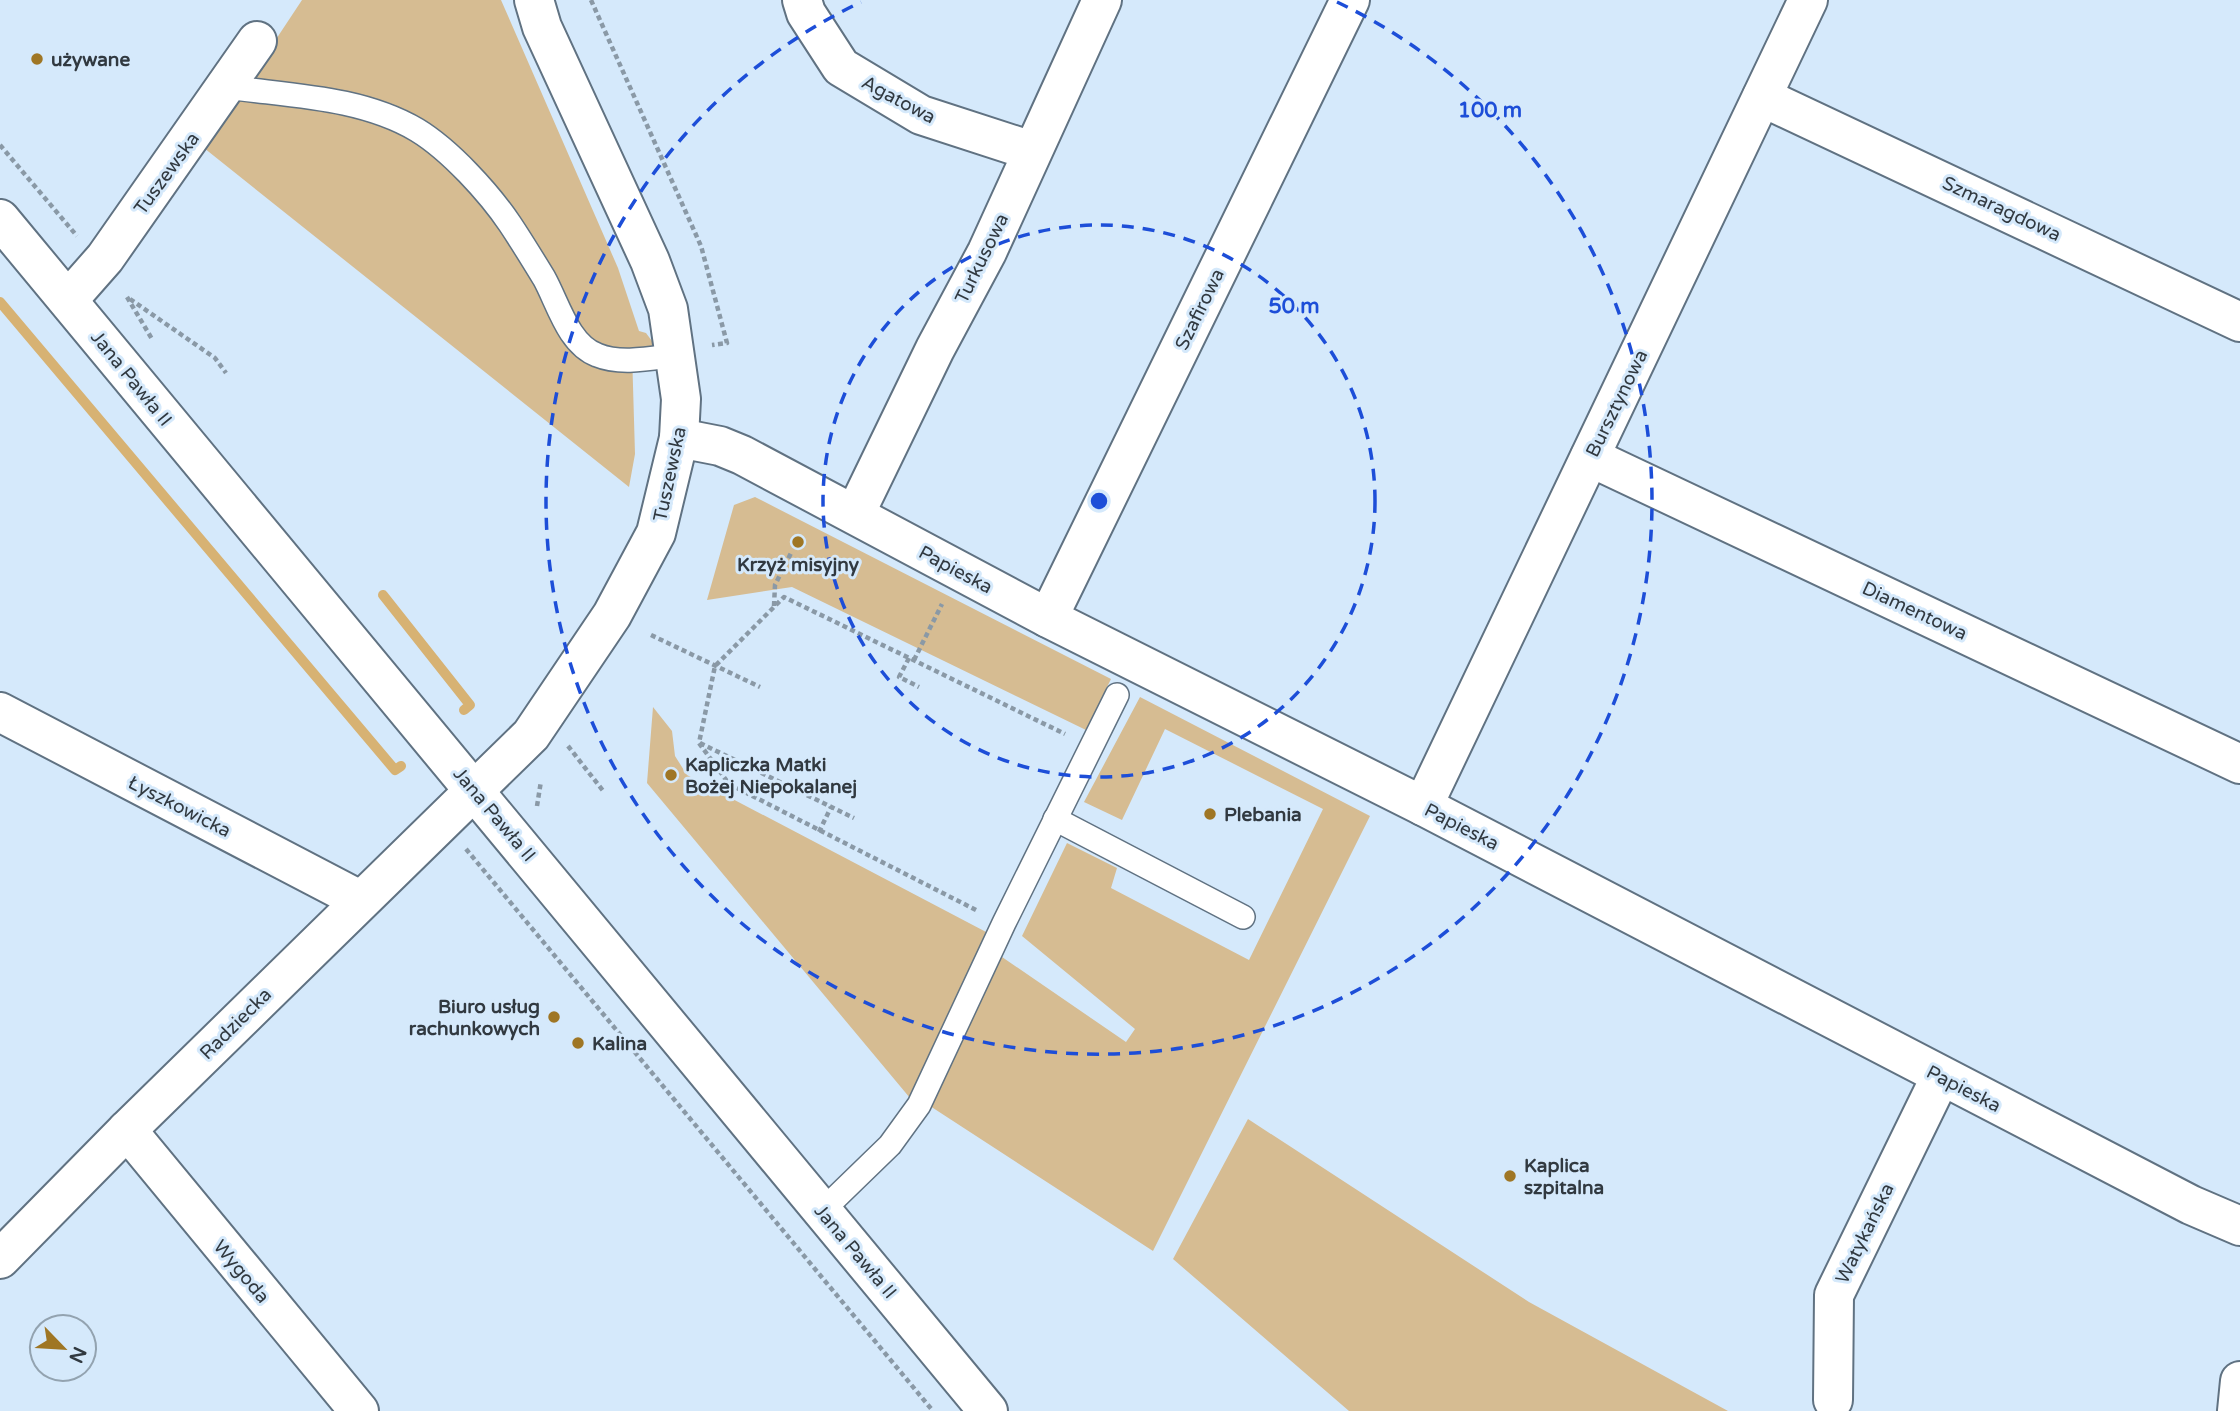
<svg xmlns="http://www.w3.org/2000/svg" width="2240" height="1411" font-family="'Varela Round',sans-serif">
<rect width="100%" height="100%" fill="#d5e9fb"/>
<g fill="#d6bc92">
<polygon points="302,0 501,0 618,268 639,331 646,333 655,345 632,352 635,454 629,487 204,148"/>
<polygon points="755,497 1111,679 1086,730 792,587 707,600 734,505"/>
<polygon points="1140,697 1370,816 1153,1251 930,1106 1002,957 1126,1042 1135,1029 1022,936 1067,843 1117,868 1111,888 1249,960 1323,809 1165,729 1122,820 1084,802"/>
<polygon points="653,707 672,731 675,756 687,775 988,933 910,1098 647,783"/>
<polygon points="1248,1119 1529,1302 1728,1411 1349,1411 1173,1259"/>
</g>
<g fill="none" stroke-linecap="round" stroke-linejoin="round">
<g stroke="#d7b273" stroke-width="10">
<polyline points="0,302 395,770 401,766"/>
<polyline points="383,595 470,705 464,710"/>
</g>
<g stroke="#607282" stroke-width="26">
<g id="service">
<path d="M227,87C291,96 361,97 417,130C450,150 489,193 510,224C522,242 533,260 544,278C558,303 568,344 597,355C621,365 652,358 676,355"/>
<polyline points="1055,819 1243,917"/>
<polyline points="822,1211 890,1145 919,1105 1004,923 1117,695"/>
</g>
</g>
<g stroke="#607282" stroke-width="42">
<g id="minor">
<polyline points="802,0 806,13 841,67 921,115 1032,151"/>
<polyline points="1762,97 2240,322"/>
<polyline points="68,300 105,258 257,41"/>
<polyline points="679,438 720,446 742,455 1048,618 1423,806 2191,1205 2240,1226"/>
<polyline points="1590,457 2240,764"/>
<polyline points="855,514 935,349 987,252 1102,0"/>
<polyline points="1048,618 1350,0"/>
<polyline points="0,712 360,900"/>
<polyline points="1423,806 1808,0"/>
<polyline points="127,1130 359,1411"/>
<polyline points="0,1259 127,1130 531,735 612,615 656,533 679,438 681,399 668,309 650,261 542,27 534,0"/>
<polyline points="1833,1400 1834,1295 1941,1076"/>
<polyline points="2237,1411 2240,1381"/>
</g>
</g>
<g stroke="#607282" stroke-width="42">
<polyline id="tertiary" points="0,219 988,1411"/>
</g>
<g stroke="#8a99a6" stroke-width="4.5" stroke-dasharray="5 3.5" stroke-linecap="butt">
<polyline points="591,0 701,246 727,343 712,345"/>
<polyline points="0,145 77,236"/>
<polyline points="127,297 152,339"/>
<polyline points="130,299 215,358 226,373"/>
<polyline points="774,606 775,585 792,551"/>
<polyline points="651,635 760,687"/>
<polyline points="909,658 899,677 919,687"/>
<polyline points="914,660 942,604"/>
<polyline points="700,743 854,818"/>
<polyline points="568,746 604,792"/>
<polyline points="537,806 541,781"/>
<polyline points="819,832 831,807"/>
<polyline points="466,849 933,1411"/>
<polyline points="976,910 729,784 699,743 715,666 784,597 1065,734"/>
</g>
<use href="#service" stroke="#fff" stroke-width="23"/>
<use href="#minor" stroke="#fff" stroke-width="38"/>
<use href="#tertiary" stroke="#fff" stroke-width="38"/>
</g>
<g fill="none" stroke="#1d4ed8" stroke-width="3.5" stroke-dasharray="12 9">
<circle cx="1099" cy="501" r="276"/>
<path d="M1337 2A553 553 0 1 1 861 2"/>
</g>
<g fill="#9f7624" stroke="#d5e9fb" stroke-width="2.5">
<circle cx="37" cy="59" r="7"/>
<circle cx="798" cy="542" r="7"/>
<circle cx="671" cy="775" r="7"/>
<circle cx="1210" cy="814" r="7"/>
<circle cx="554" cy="1017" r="7"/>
<circle cx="578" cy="1043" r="7"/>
<circle cx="1510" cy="1176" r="7"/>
</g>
<g text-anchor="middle" stroke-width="6" stroke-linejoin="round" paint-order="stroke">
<g font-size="19" font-weight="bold" fill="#313940" stroke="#d5e9fb" text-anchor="start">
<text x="51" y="66">używane</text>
<text x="798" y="571" text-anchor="middle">Krzyż misyjny</text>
<text x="685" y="771">Kapliczka Matki<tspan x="685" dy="22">Bożej Niepokalanej</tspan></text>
<text x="1224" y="821">Plebania</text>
<text x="540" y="1013" text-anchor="end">Biuro usług<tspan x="540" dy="22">rachunkowych</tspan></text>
<text x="592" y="1050">Kalina</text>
<text x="1524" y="1172">Kaplica<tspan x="1524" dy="22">szpitalna</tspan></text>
</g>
<g font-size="19" fill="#313940" stroke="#d5e9fb">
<text transform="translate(899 99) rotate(28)" y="7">Agatowa</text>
<text transform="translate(166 173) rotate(-54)" y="7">Tuszewska</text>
<text transform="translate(2002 208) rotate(25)" y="7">Szmaragdowa</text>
<text transform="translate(981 258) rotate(-64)" y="7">Turkusowa</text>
<text transform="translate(1199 309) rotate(-64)" y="7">Szafirowa</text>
<text transform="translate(132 378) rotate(51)" y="7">Jana Pawła II</text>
<text transform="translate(1616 403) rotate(-64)" y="7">Bursztynowa</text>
<text transform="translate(669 474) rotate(-78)" y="7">Tuszewska</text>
<text transform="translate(956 569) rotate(28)" y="7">Papieska</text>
<text transform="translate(1915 610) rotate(25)" y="7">Diamentowa</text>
<text transform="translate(180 806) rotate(27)" y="7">Łyszkowicka</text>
<text transform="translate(495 814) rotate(50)" y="7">Jana Pawła II</text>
<text transform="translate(1462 826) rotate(27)" y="7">Papieska</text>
<text transform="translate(235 1023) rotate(-45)" y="7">Radziecka</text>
<text transform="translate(1964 1088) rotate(27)" y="7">Papieska</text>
<text transform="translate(1864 1233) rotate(-64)" y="7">Watykańska</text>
<text transform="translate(856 1251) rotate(50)" y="7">Jana Pawła II</text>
<text transform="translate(242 1271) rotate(50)" y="7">Wygoda</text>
</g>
</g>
<circle cx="1099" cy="501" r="10" fill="#1d4ed8" stroke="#d5e9fb" stroke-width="3.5"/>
<g font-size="21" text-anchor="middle" font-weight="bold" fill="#1d4ed8" stroke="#d5e9fb" stroke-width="6" stroke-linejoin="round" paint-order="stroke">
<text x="1490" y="117">100 m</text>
<text x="1294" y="313">50 m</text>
</g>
<g transform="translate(63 1348) rotate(115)"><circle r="33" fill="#d5e9fb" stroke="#93a3b0" stroke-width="2"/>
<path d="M0-5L12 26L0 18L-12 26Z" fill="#9f7624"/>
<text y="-10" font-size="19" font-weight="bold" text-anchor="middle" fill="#313940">N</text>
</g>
</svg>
